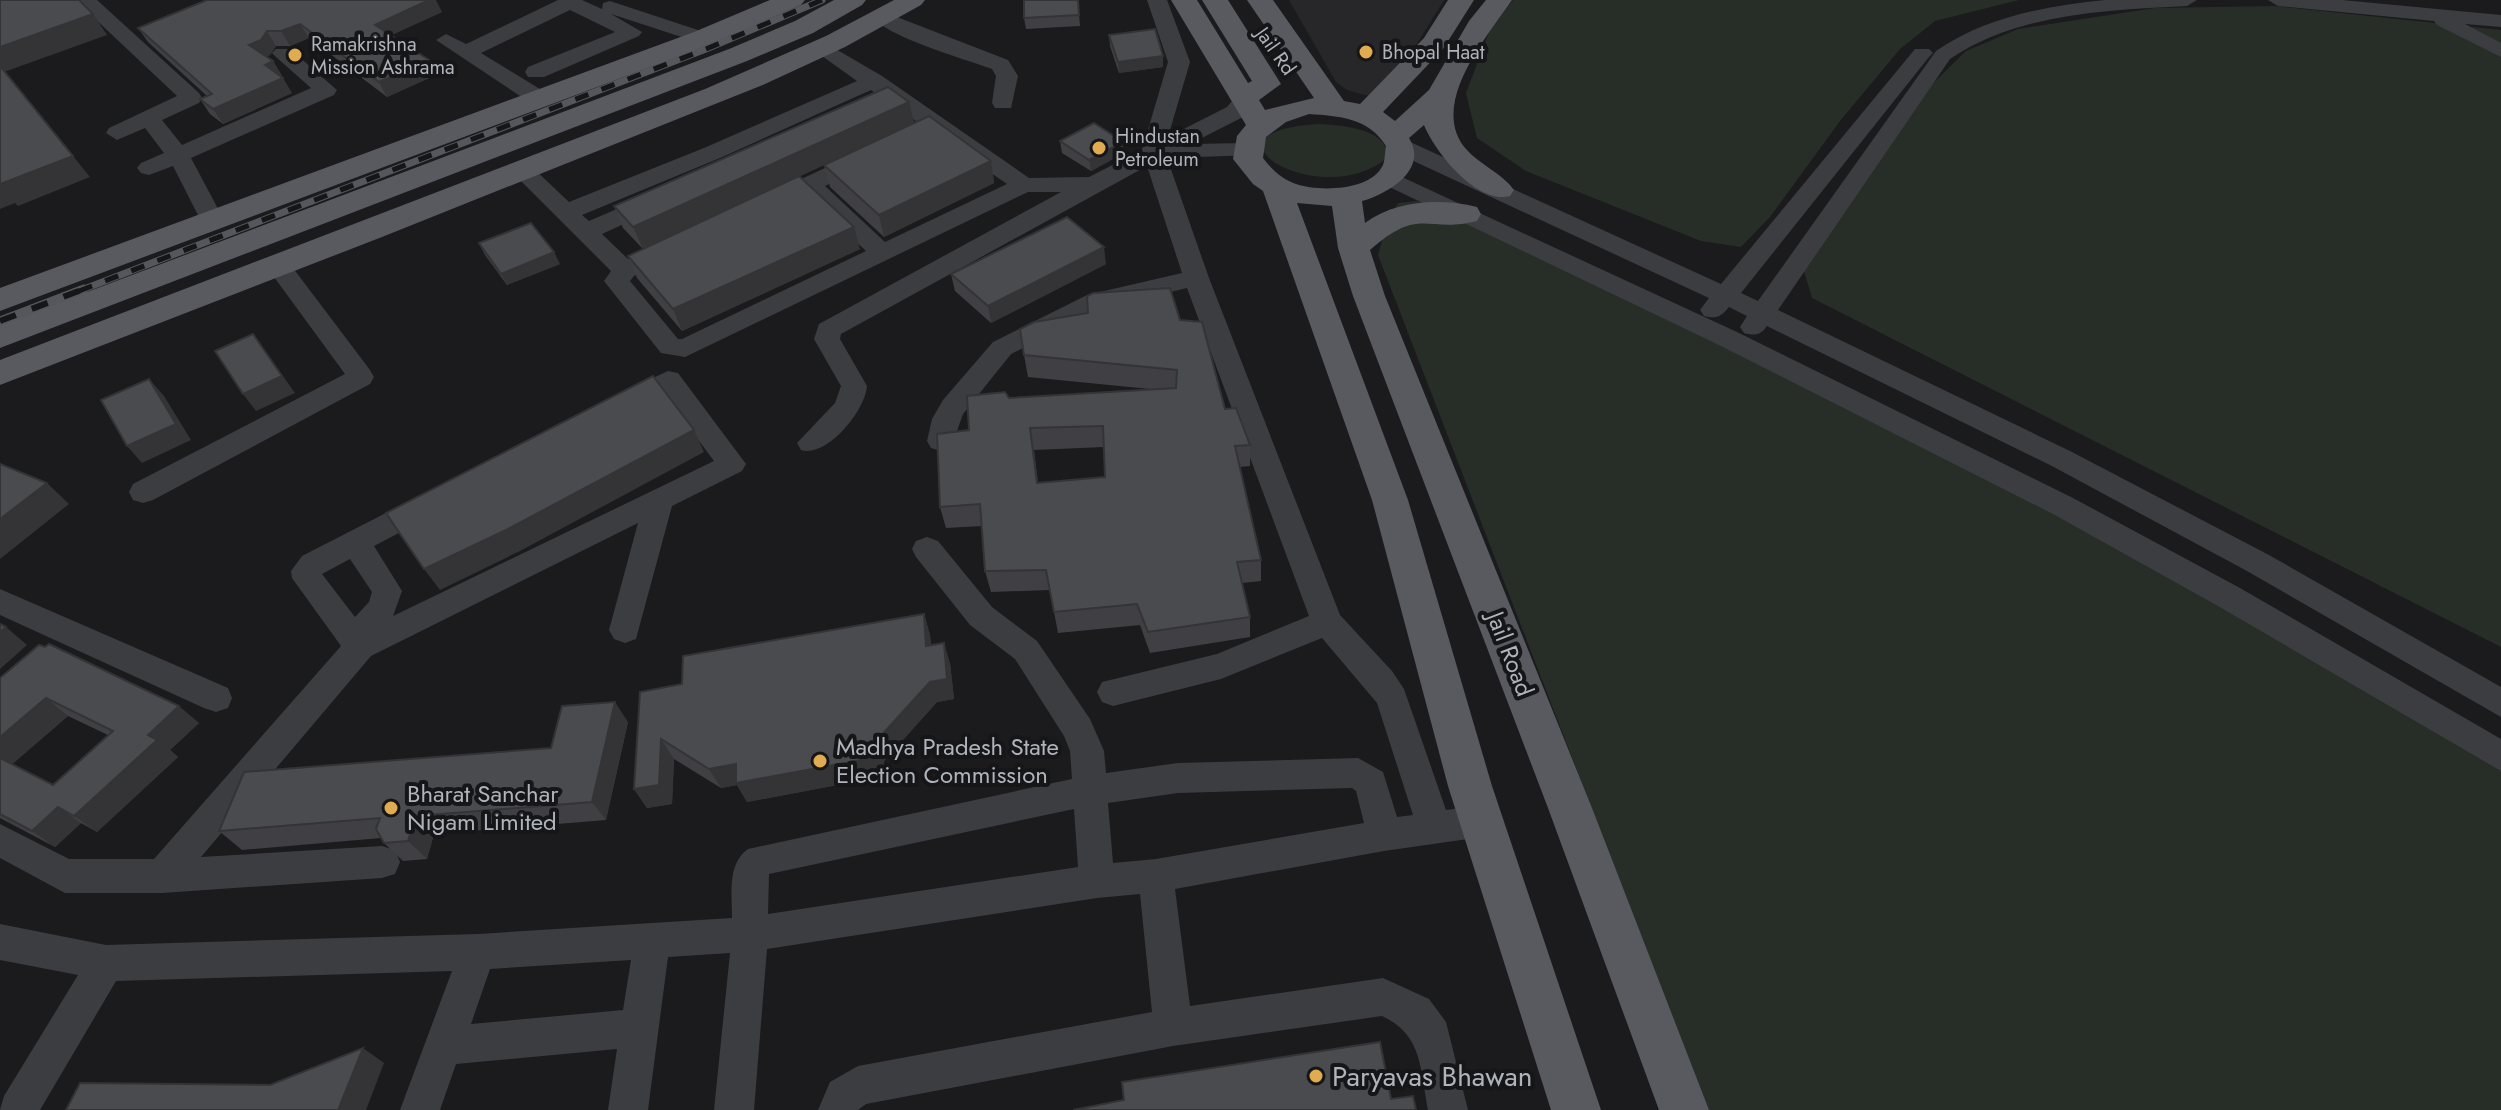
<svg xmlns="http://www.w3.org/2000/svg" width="2501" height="1110" font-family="Jost,sans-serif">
<rect width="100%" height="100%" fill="#1b1b1d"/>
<polygon fill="#27272a" points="1289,0 1444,0 1384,97 1364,95 1347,90 1336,82"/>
<g fill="#272e28">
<polygon points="1513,0 2019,0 1935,21 1900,49 1840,121 1770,217 1741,247 1701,241 1526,171 1477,138 1466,93 1489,32"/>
<polygon points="2275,6 2501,30 2501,647 1812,298 1801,261 1926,90 1966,51 2018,29 2155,8"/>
<path d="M1318,124C1339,125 1388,128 1388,157C1323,214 1185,132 1318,124Z"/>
<polygon points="1417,201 1442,207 1802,373 2501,760 2501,1110 1708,1110 1378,255 1388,220 1398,203"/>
</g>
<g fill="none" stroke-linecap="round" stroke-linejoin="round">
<g fill="#3c3d41" fill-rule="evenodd">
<polygon points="75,0 97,0 199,93 202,98 199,103 162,120 182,145 311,88 276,57 272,53 276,49 290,49 337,90 334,95 191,158 225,222 222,227 204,227 173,166 149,175 141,173 137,168 141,163 164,153 145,128 117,140 106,133 109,128 177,96"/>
<polygon points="558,0 582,0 602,9 603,3 610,1 710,34 713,38 703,44 611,14 642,32 639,36 544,77 528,77 525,72 528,67 615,32 570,10 481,53 548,94 551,99 548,104 532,104 436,40 446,34 466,44"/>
<path d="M1147,0H1167L1190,62L1168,137L1227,107L1237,95L1245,93L1256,100L1243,117L1190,144L1247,143L1255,145L1258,150L1255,155L1167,158L1209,278L1340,615L1392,671L1404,689L1446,810L1482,805L1494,810L1499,821L1494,832L1482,837L1384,851L1175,889L1190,1006L1383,978L1429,999L1446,1022L1468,1110H1428C1420,1069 1423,1035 1382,1016L1173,1046L866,1104L858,1110H818L830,1082L858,1066L1152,1012L1140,894L1097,898L767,949L754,1110H714L730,953L668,957L648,1110H608L617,1049L456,1064L440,1110H400L452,971L116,981L40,1110H0L4,1096L78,975L0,960V924L106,945L478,934L732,918C732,894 727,864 748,849L1072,779L1070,751L1064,736L1015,659L970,625L916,557L912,549L916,541L927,537L938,541L992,607L1037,641L1090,719L1104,751L1106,773L1178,763L1358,758L1383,772L1397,817L1413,815L1377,703L1322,638L1221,679L1113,706L1102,702L1097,692L1102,682L1217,654L1309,616L1187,288L1104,308L1011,354L963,414L951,448L941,451L931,448L927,441L932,419L943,400L993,342L1087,295L1182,273L1147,166L841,334L840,339L867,386C865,411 827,458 801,450L797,443L835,403L841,386L814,339L819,324L1061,192H1028L685,357L661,353L604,281L611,271L511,171L515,166H531L569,202L704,148L857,81L815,51L812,47L822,41L882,76L1029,178L1089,177L1142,150L1168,62ZM871,90L1007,184L885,242L825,186L871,164L874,159L871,154H855L765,196L761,201L765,206H781L806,194L866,251L682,339H678L630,281L634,276L677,256L680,250L677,244H659L628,259L602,234L663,206L667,201L663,196H647L589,221L582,215L720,158ZM1352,788L1356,791L1364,823L1156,859L1113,863L1108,803L1178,793ZM1074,809L1078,867L768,914L769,874ZM631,960L623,1010L471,1024L490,969Z"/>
<path d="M2105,0H2197L2187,6C2108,10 2018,13 1950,59L1778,310L2070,451L2269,555L2501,687V717L2247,571L2050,465L1767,326C1761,335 1755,336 1744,333L1740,327L1747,316L1729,307C1721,317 1716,319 1704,316L1700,310L1709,298L1392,151L1389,146L1392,141H1408L1721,284L1915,49H1929L1933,53L1929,57L1741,293L1758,301L1936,51C1985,17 2046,6 2105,0Z"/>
<polygon points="2268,0 2342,0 2501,15 2501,27 2465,24 2501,43 2501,57 2437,25 2434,21 2278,6"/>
<path d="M884,12L1008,60L1018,76L1011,108H995L992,103L996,76L992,69C965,59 890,38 874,18Z"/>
<polygon points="1389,171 1737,332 2073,498 2240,588 2501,739 2501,771 2218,606 2053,514 1719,345 1381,183 1377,178 1381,173"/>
<polygon points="278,258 287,260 370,370 374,377 370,384 153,500 143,503 133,500 129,492 133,484 345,374 266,266 269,260"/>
<path d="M668,371L678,373L746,464L742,471L672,506L636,639L625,643L614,639L609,630L638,523L371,656L201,857L382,846L395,850L400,862L395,874L382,878L162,893H65L0,858V824L69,859H154L341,646L292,578L291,571L302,556L419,496L429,493L439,496L444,504L439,512L374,546L402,591L393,616L714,461L664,394L624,413L614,410L610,403L614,396ZM350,559L372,592L369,602L355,617L322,574Z"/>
<polygon points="0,589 228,688 232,698 228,708 216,712 204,708 0,615"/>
</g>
<g fill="#585a60" fill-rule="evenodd">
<polygon points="770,0 805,0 801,5 712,44 0,311 0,288 694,32"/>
<polygon points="834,0 866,0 862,5 813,33 747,61 0,348 0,325 729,49 795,21"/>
<polygon points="894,0 925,0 921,5 845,47 765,84 382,237 0,385 0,360 705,89 826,36"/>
<path d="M1171,0H1197L1248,83L1252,81L1202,0H1228L1281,84L1259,100L1265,110L1314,98L1247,0H1273L1344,101L1360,104L1424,38L1448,0H1474L1443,49L1383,112L1395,121L1429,90L1469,21L1486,0H1512C1486,38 1428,105 1466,149C1480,165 1502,173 1514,190L1510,196C1477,205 1435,152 1424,125L1409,138C1429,170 1387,194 1362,201L1365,223C1396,200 1440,198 1477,207L1481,214L1477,221C1426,234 1421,205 1370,250L1385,296L1592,808L1709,1110H1659L1548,808L1353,296L1338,248L1332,206L1297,203L1408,500L1492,786L1601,1110H1551L1448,786L1372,500L1263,191L1253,184L1233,159L1237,136L1246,125ZM1309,114C1339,116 1369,118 1386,146C1385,151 1385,160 1383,165C1371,191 1319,192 1296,184C1282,179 1272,170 1263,158L1266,137L1286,122Z"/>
</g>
<g stroke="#55575c" stroke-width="7">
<polyline id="rail-far1" points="79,291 706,49 822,0"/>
</g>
<g stroke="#55575c" stroke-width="9">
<polyline id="rail" points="0,321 84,289"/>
</g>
<use href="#rail-far1" stroke="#161618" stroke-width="5" stroke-dasharray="14" stroke-linecap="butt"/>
<use href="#rail" stroke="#161618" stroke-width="6" stroke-dasharray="17" stroke-linecap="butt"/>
</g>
<g fill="#404044" fill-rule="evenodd">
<polygon points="1078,0 1080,26 1026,29 1024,18"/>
<polygon points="442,12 391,35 429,60 436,75 387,97 309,38 290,46 276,46 270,55 266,56 273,61 282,76 281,77 292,93 223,124 210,114 200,99 207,96 148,42 138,28"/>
<polygon points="1109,35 1163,67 1119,73 1110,46"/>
<polygon points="909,102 914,123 991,161 994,183 884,237 830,187 824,165 800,176 860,249 682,331 637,278 628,256 643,249 623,228 614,206"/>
<polygon points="1060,141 1124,153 1091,171 1062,153"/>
<polygon points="479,243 560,264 507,285 485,255"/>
<polygon points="1106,264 991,323 955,291 951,274"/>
<path d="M1180,320L1225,409L1250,445V466L1239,467L1261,560V581L1242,583L1250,617V637L1150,653L1140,625L1058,633L1050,590L991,592L985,571L982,526L946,528L940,507L969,430L1009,398L1150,389L1028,377L1024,355ZM1104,447L1105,477L1038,483L1034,450Z"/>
<polygon points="924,614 930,635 931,645 950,663 954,699 937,702 884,761 885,776 747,802 737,785 721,788 674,759 672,804 647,808 634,789 682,684"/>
<path d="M0,678L199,723L170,750L178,757L97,832L81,823L55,847L0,818ZM68,716L108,735L53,785L12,764Z"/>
<polygon points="628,722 606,820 434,834 427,859 403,861 384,843 381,838 242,850 219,831 551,748"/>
</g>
<g fill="#343437">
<polygon points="429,0 436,0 442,12 383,39 375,25"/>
<polygon points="93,14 107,35 4,72 0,66 0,47"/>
<polygon points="300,24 309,38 290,46 281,31"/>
<polygon points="267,31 276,46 270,55 258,59 249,45"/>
<polygon points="1163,56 1163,67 1119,73 1118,62"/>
<polygon points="429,60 436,75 387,97 379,82"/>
<polygon points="273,61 282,76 274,80 265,65"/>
<polygon points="283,78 292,93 223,124 213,109"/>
<polygon points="909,102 914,123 643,249 633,227"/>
<polygon points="1123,142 1124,153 1091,171 1089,160"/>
<polygon points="73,156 90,177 18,206 15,203 0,209 0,184"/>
<polygon points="991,161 994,183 884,237 879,215"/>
<polygon points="854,227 860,249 682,331 673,309"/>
<polygon points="1104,247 1106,264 991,323 988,306"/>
<polygon points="554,252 560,264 507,285 501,274"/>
<polygon points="253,334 295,393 256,411 243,394"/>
<polygon points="149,379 164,396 191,440 142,463 127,446"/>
<polygon points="694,430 704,452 520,551 440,590 424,569"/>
<polygon points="47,483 69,504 0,559 0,519"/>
<polygon points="924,614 930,635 933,666 926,646"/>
<polygon points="6,627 27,645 0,669 0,632"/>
<polygon points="944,643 950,663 954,699 937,702 884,761 885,776 747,802 737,785 721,788 709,769 876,741"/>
<polygon points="46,698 68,716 9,767 0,761 0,737"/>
<polygon points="615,702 628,722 606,820 592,802"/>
<polygon points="179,706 199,723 170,750 178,757 97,832 74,816 148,735"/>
<polygon points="661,739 674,759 672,804 647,808 634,789"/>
<polygon points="58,807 81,823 55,847 32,831"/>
<polygon points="416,816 434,834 427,859 408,841"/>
<polygon points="363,1048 384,1063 366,1110 338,1110"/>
</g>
<g fill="#4a4b4f" stroke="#343437" stroke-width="2" fill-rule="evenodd">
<polygon points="0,0 79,0 93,14 0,47"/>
<polygon points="207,0 429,0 375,25 429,60 379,82 300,24 281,31 267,31 261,40 249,45 273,61 265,65 283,78 213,109 200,99 212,94 138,28"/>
<polygon points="1024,0 1078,0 1079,15 1024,18"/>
<polygon points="1155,29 1163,56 1118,62 1109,35"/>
<polygon points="0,66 73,156 0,184"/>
<polygon points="888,87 909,102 633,227 614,206"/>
<polygon points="929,116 991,161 879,215 824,165"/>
<polygon points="1094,123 1123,142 1089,160 1060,141"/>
<polygon points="799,176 854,227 673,309 628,256"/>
<polygon points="1067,217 1104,247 988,306 951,274"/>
<polygon points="531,223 554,252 501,274 479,243"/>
<path d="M1170,288L1180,320L1202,322L1225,409L1236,408L1250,445L1235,446L1261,560L1237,562L1250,617L1148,632L1137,604L1054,612L1046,570L985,571L980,504L940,507L937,434L969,430L967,396L1005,392L1009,398L1176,388L1177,370L1024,355L1020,329L1034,322L1088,313L1087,296L1093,293ZM1103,426L1105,477L1037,483L1030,428Z"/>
<polygon points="253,334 282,376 243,394 215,351"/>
<polygon points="653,376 694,430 506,530 424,569 386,513"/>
<polygon points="149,379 176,424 127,446 101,400"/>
<polygon points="0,464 47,483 0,519"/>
<polygon points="924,614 926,646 944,643 947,679 930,682 876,741 877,757 736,783 736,764 709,769 661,739 659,785 634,789 640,692 682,684 683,656"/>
<polygon points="0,624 6,627 0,632"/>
<polygon points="49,644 179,706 148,735 157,740 74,816 58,807 32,831 0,814 0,758 53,785 113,731 46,698 0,737 0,678 39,645 45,647"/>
<polygon points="615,702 592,802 416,816 408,841 384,843 376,829 380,818 219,831 244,772 551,748 562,706"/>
<polygon points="1380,1042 1391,1099 1413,1096 1416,1110 1073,1110 1124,1100 1122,1082"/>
<polygon points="363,1048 338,1110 66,1110 80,1083 270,1085"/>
</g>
<g fill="#e0ac4f" stroke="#161618" stroke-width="3">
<circle cx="1366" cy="52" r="8"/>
<circle cx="295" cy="55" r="8"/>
<circle cx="1099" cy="148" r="8"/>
<circle cx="820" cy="761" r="8"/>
<circle cx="391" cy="808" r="8"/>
<circle cx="1316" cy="1076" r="8"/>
</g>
<g text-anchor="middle" stroke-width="8" stroke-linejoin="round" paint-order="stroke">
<g font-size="20" fill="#afb3bb" stroke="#161618" text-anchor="start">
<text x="311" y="51">Ramakrishna<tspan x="311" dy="23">Mission Ashrama</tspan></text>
<text x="1382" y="59">Bhopal Haat</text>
<text x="1115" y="143">Hindustan<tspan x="1115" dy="23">Petroleum</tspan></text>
</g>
<g font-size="20" fill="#afb3bb" stroke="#161618">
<text transform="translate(1276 51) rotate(55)" y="7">Jail Rd</text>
</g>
<g font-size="24" fill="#afb3bb" stroke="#161618">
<text transform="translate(1510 654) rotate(69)" y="8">Jail Road</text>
</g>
<g font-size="24" fill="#afb3bb" stroke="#161618" text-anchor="start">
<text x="836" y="755">Madhya Pradesh State<tspan x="836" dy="28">Election Commission</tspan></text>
<text x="407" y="802">Bharat Sanchar<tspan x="407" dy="28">Nigam Limited</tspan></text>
</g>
<g font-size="28" fill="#afb3bb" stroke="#161618" text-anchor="start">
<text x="1332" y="1086">Paryavas Bhawan</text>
</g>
</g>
</svg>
